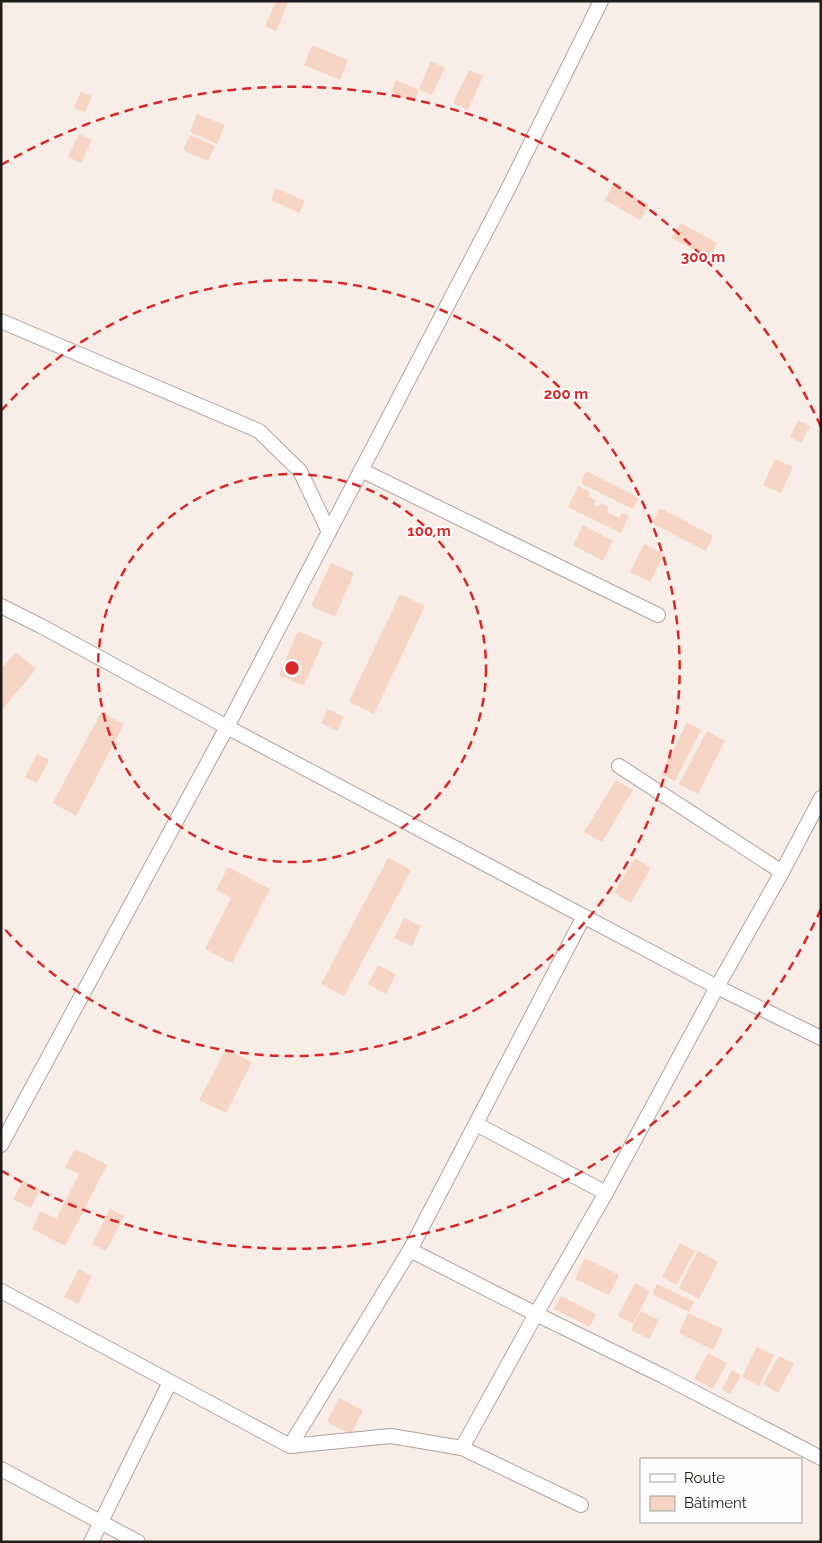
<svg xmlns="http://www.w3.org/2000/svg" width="822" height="1543" font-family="Raleway,sans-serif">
<rect width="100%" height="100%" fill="#f9ede8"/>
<g fill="#f6d4c3">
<polygon points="276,1 289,1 276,31 265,26"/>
<polygon points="312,45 348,60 340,80 304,65"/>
<polygon points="431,61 445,68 432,95 419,89"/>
<polygon points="469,70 483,76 468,110 453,103"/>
<polygon points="396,80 419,90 414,102 391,92"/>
<polygon points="81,92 92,96 85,112 74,108"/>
<polygon points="197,114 225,125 217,144 190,132"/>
<polygon points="79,134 92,140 81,163 68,157"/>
<polygon points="190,135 215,146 208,161 183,150"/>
<polygon points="613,185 649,205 640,220 605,200"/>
<polygon points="276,188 305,201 299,213 271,200"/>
<polygon points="681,223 717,243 709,258 672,238"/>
<polygon points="798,420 810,426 801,443 790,437"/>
<polygon points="775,459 793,467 781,493 763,485"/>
<polygon points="586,471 639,498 633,509 581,483"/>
<polygon points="578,486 590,492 588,497 596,500 594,505 599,507 601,503 609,507 607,512 619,518 622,513 629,516 621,533 568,507"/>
<polygon points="660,508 713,536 706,551 652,523"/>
<polygon points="583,525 613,541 603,561 573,545"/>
<polygon points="644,544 664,554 650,582 630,572"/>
<polygon points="331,563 354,573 335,617 311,606"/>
<polygon points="400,594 425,606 374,714 349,702"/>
<polygon points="298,631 323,642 304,686 279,675"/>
<polygon points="16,652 36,669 1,711 1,669"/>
<polygon points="328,709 344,717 337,731 321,723"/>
<polygon points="101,712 124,724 76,816 53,803"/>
<polygon points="687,722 701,730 675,781 661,774"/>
<polygon points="707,731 725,741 698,794 679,784"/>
<polygon points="37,754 49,760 37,783 25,777"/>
<polygon points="616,780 633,790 602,842 584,832"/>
<polygon points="388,858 411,870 344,996 321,984"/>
<polygon points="635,858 651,868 631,903 614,893"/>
<polygon points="228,867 270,889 232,963 205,949 231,898 216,890"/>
<polygon points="404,918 421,926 412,946 394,938"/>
<polygon points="378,965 396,974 386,994 368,984"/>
<polygon points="226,1049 252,1062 226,1113 199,1100"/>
<polygon points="75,1149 107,1165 65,1246 32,1229 41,1211 56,1219 79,1174 65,1167"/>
<polygon points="23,1181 40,1190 31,1208 13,1199"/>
<polygon points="110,1209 124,1216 106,1251 92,1244"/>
<polygon points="680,1243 695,1251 676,1285 662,1277"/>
<polygon points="698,1251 718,1262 699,1299 679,1288"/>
<polygon points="585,1258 619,1275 609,1295 575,1279"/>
<polygon points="79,1269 92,1276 78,1304 64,1297"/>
<polygon points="635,1283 650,1291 633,1324 618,1316"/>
<polygon points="657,1284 694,1302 689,1312 652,1294"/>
<polygon points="561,1296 596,1314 590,1327 554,1309"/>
<polygon points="641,1311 659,1320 649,1339 631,1330"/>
<polygon points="688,1313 723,1329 713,1350 679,1333"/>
<polygon points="757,1347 774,1355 759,1386 742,1377"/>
<polygon points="708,1353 727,1363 713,1389 694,1379"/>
<polygon points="779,1356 794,1364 778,1393 763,1384"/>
<polygon points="732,1370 741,1375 730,1394 722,1389"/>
<polygon points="339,1398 363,1410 351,1434 327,1422"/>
</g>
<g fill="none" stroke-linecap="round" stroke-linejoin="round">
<g stroke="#afa49f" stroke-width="16">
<g id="minor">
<polyline points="1,321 259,431 300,471 329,532"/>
<polyline points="361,470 658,615"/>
<polyline points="1,606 41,626 227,727 717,987 821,1038"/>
<polyline points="619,766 782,872"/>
<polyline points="476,1124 606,1193"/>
<polyline points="1,1145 227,727 506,193 601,1"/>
<polyline points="410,1250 536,1314 663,1376 821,1458"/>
<polyline points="1,1291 290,1446 391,1436 462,1448 581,1505"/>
<polyline points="290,1446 410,1250 584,916"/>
<polyline points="462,1448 536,1314 606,1193 717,987 782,872 821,798"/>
<polyline points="1,1469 138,1542"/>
<polyline points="91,1542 170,1382"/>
</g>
</g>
<use href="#minor" stroke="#fff" stroke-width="14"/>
</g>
<g fill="none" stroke="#d62828" stroke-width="2.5" stroke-dasharray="9 6">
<circle cx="292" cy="668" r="194"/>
<path d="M1 411A388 388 0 1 1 1 925"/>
<path d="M821 909A581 581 0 0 1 2 1171M1 165A581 581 0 0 1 821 427"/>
</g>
<circle cx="292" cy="668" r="8" fill="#d62828" stroke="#fdfdfd" stroke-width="2.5"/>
<g font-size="15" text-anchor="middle" font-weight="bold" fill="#d62828" stroke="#fdfdfd" stroke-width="4" stroke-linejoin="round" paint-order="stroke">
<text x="703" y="262">300 m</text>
<text x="566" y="399">200 m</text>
<text x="429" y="536">100 m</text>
</g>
<rect width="822" height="1543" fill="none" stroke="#1f1b19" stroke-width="5"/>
<rect x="640" y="1458" width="162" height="65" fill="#fdfdfd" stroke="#a4a3a2"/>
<rect x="650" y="1474" width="25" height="8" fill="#ffffff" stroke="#a4a3a2"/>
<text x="684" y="1483" font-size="15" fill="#1f1b19">Route</text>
<rect x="650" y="1496" width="25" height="15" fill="#f6d4c3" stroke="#a4a3a2"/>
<text x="684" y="1508" font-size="15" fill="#1f1b19">Bâtiment</text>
</svg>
